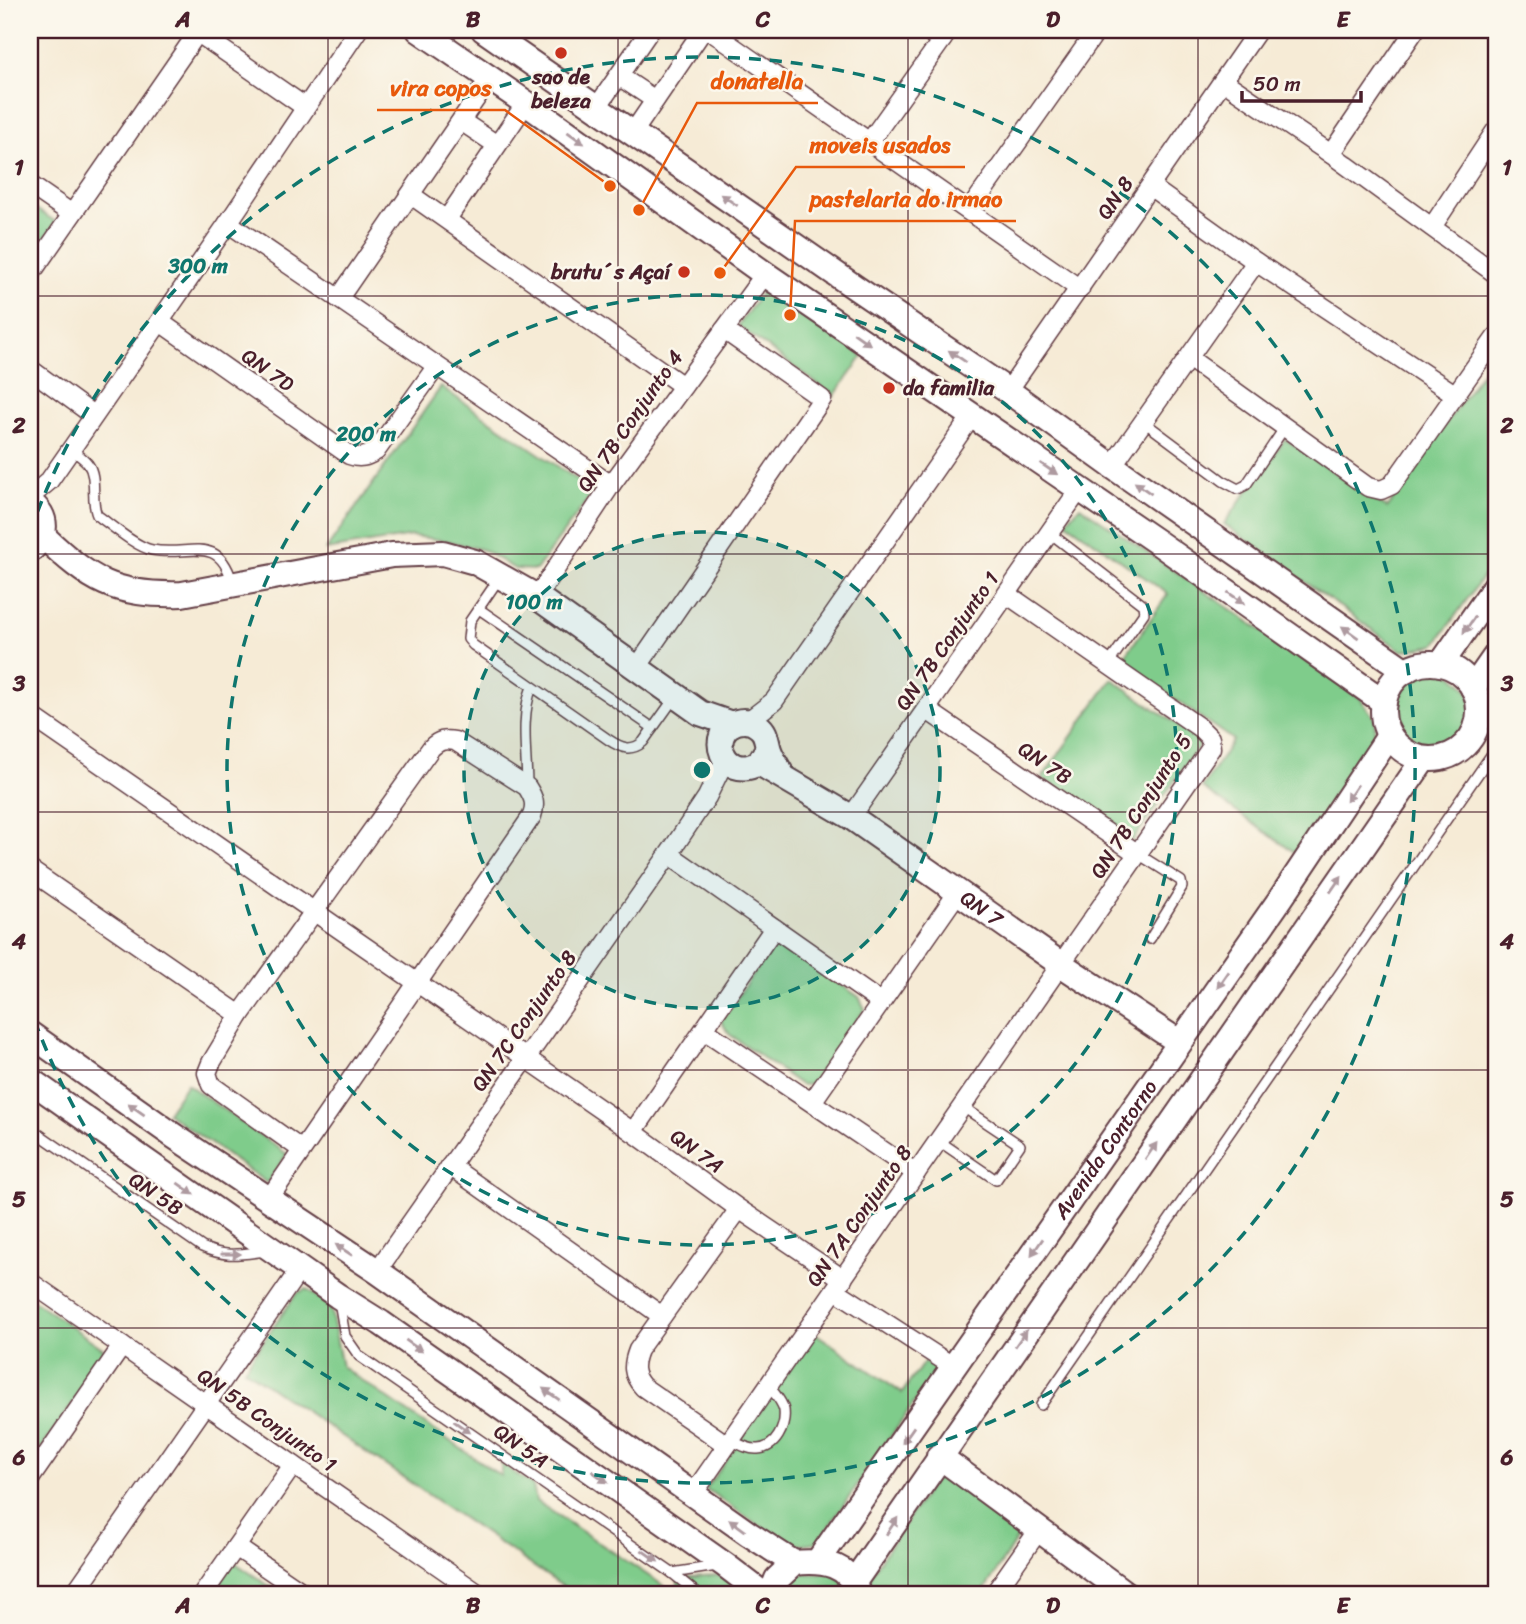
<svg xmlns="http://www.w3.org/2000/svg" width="1526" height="1624" font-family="Sriracha,sans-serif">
<rect width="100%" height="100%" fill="#fbf7ec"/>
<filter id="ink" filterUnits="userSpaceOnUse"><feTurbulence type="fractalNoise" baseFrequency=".0143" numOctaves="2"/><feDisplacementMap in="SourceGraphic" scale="14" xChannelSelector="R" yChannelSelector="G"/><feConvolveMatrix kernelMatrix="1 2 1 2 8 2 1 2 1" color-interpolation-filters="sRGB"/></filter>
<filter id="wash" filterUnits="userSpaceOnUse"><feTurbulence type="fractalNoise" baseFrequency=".00686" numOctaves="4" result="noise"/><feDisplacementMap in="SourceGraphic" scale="28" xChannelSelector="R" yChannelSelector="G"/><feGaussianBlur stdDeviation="1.57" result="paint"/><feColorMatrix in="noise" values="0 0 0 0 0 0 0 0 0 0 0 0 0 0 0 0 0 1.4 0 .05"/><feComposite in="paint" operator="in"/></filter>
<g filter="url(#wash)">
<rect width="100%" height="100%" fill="#f6ebd6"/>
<g fill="#7fcc8b" stroke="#64765b" stroke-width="2">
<polygon points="30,205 56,222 30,261"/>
<polygon points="766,286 863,356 834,396 738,326"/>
<polygon points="1496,352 1496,558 1435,645 1402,651 1224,524 1285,439 1387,508"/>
<polygon points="441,387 594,491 536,570 515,569 483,550 448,541 412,536 326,550"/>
<polygon points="1080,506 1360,698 1375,719 1374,742 1300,856 1202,788 1233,740 1121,662 1168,594 1066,522"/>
<circle cx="1432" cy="711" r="41"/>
<polygon points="1112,679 1202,742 1132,841 1042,778"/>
<polygon points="786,947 859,997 865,1009 813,1084 801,1085 729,1034 721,1021 771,948"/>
<polygon points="187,1084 287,1154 267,1183 167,1113"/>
<polygon points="306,1289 330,1306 342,1367 501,1476 501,1463 533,1486 536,1501 676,1594 574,1594 244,1369 297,1293"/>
<polygon points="30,1298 108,1352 30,1465"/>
<polygon points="815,1333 902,1393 924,1362 937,1370 818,1542 789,1546 706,1489"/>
<polygon points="942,1469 1025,1526 982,1594 872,1594 870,1575"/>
<polygon points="234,1562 281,1594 212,1594"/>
<polygon points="836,1572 850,1594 779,1594 791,1575"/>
<polygon points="716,1575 742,1585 750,1594 678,1594 678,1578"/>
</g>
</g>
<g filter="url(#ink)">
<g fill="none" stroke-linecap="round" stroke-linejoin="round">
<g stroke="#643e45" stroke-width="12">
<g id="lane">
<polyline points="1144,422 1223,481 1238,489 1246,485 1285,427"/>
<path d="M70,449C76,453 84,458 88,464C98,478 90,500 97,515C111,525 136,547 152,550C188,557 218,533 232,581"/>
<polyline points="1050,533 1143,605 1144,613 1109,663"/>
<path d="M500,577L470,621L468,639L473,645L609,740C621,748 631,752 643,742L675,697"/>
<polyline points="479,609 653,728"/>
<path d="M527,787C527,755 520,717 532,687"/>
<polyline points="1138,854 1181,881 1182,887 1150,939"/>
<path d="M30,1128L202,1247C226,1258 240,1254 266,1251"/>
<polyline points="939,1141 996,1180 1020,1145 963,1107"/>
<polyline points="339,1301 345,1336 359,1356 672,1573 717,1566"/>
<polyline points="1041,1405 1496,748"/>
<path d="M731,1440C739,1444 749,1450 758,1449C776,1448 786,1427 784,1410C782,1401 774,1393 769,1386"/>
<polyline points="672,1573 698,1594"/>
</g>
</g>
<g stroke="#643e45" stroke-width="21">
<g id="street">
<polyline points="194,30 305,107"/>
<polyline points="709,30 1080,289"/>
<polyline points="926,30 942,40"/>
<polyline points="619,76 655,100"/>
<polyline points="1223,81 1331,154 1496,274"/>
<polyline points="597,107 650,30"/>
<polyline points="461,121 497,145"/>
<polyline points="632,134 703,30"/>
<polyline points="870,141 949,30"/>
<polyline points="1331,154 1415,30"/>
<polyline points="30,185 72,214"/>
<polyline points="1151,187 1256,262 1456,395"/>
<polyline points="411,195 683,386"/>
<polyline points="969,211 1097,30"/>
<polyline points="447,219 526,103"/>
<polyline points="228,223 611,485"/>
<polyline points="1432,227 1496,130"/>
<polyline points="30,275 198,32"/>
<polyline points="339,298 490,78"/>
<path d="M160,322L349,455C360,459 366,457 376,451L436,367"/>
<polyline points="1190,359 1368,487 1381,490 1392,485 1496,337"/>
<polyline points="30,369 93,415"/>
<polyline points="1008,391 1258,30"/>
<polyline points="1112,466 1256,262"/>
<polyline points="30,497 49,481 228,223 358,30"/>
<polyline points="537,597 611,485 765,274"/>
<polyline points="636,669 822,399 724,330"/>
<polyline points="927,710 1138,854"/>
<polyline points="30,715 633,1132 739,1209 843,1279"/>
<polyline points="748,721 774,701 972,416"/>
<polyline points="851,817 1079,490"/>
<polyline points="669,854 880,1002"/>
<polyline points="30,870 240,1015"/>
<polyline points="704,1030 916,1173"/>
<polyline points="812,1102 958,892"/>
<polyline points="633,1132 774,928"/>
<polyline points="450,1166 662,1316"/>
<path d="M268,1200L532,816C536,804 534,798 527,787L455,741C445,739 439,740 431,748L240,1015L211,1063L207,1073L211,1085L302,1150"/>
<polyline points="377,1271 669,854 707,797 725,760"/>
<polyline points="30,1282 479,1594"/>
<polyline points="835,1290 954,1367"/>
<path d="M727,1445L643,1387C632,1375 632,1365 638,1350L739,1209"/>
<polyline points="30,1479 122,1346"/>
<polyline points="693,1494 1211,748 1210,738 1200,728 1008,595"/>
<polyline points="236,1547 305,1594"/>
<polyline points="74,1594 300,1269"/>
<polyline points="203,1594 293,1465"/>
<polyline points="994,1594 1038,1531"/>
</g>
</g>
<g stroke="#643e45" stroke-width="28">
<g id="secondary">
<polyline points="419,30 526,103 765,274 1157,542 1384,702"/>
<polyline points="484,30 856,288 1008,391 1112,466 1406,671"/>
<path d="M30,503C49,515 48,538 30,550"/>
<path d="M43,536C91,581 114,596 182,594L392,555L443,553L475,562L537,597L700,713L732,724"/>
<circle cx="1431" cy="711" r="48"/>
<polyline points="1441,664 1496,585"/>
<polyline points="1473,688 1496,655"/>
<path d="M768,748L759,763C722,783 706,731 737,722C744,720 752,721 758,726C767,732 766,741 769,750C772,759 778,767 782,775"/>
<path id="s1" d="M759,763L851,817L1062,965L1179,1042"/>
<polyline points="30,1034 174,1136 377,1271 749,1534 794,1563"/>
<polyline points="30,1080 338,1296 381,1323 725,1565 763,1594"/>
<polyline points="939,1456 1126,1594"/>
<path id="s2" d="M818,1561L1281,898L1389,736"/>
<polyline points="854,1582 1424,759"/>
<path d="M771,1594L777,1579L794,1563C822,1560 850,1563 858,1594"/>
</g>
</g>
<use href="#lane" stroke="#fff" stroke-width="9"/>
<use href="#street" stroke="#fff" stroke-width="18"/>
<use href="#secondary" stroke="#fff" stroke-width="24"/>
</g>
<defs><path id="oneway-solid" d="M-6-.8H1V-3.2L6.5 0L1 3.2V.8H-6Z" transform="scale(1.75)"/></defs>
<g fill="#ae9aa0">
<use href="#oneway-solid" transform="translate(576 138) rotate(35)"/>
<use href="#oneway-solid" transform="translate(729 200) rotate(-146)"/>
<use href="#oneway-solid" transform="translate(862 339) rotate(35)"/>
<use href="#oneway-solid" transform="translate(957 356) rotate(-146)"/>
<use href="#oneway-solid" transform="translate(1049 469) rotate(34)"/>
<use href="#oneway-solid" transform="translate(1143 488) rotate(-145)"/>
<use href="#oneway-solid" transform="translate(1236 598) rotate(35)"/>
<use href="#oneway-solid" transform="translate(1469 625) rotate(125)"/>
<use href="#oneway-solid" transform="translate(1350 632) rotate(-145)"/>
<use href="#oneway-solid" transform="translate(1352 793) rotate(124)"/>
<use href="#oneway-solid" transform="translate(1336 884) rotate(-55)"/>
<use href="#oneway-solid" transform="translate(1223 980) rotate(125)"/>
<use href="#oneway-solid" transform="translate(136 1109) rotate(-145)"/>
<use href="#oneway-solid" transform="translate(1151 1151) rotate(-55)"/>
<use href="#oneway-solid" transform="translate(186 1189) rotate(35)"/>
<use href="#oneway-solid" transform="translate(1037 1247) rotate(125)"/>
<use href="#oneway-solid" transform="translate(344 1250) rotate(-147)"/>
<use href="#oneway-solid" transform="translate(231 1254)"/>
<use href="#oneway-solid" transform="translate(1021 1338) rotate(-55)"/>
<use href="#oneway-solid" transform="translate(414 1346) rotate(35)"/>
<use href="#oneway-solid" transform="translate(551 1394) rotate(-145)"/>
<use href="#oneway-solid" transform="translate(462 1427) rotate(35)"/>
<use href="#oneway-solid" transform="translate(908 1435) rotate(125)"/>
<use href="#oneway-solid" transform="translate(600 1477) rotate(35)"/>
<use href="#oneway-solid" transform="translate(737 1525) rotate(-144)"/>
<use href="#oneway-solid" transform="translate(892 1526) rotate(-56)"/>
<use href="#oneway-solid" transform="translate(650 1556) rotate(35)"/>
</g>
</g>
<path fill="none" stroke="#4a1f2b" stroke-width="2" stroke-opacity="0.55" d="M328,30V1594M618,30V1594M908,30V1594M1198,30V1594M30,296H1496M30,554H1496M30,812H1496M30,1070H1496M30,1328H1496"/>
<circle cx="702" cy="770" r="238" fill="#0f766e" fill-opacity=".12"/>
<g fill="none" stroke="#0f766e" stroke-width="3.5" stroke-dasharray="12 9">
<circle cx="702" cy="770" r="238"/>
<circle cx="702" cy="770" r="475"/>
<path d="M30 532A713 713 0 1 1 30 1008"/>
</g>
<g fill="#c8321e" stroke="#fbf7ec" stroke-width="2.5">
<circle cx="561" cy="53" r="7"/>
<circle cx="684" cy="272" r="7"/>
<circle cx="889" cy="388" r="7"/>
</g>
<g text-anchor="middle" stroke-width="5" stroke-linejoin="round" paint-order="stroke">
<g font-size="21" font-weight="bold" fill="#4a1f2b" stroke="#fbf7ec">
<text x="561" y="84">sao de<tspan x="561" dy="24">beleza</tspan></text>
<text x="670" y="279" text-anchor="end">brutu´s Açaí</text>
<text x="903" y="395" text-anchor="start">da familia</text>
</g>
<g font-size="21" fill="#4a1f2b" stroke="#fbf7ec">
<text transform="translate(1115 198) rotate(-55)" y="7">QN 8</text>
<text transform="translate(268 370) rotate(35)" y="7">QN 7D</text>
<text transform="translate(630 421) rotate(-55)" y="7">QN 7B Conjunto 4</text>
<text transform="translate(947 641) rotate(-55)" y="7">QN 7B Conjunto 1</text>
<text transform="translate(1045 763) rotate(34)" y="7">QN 7B</text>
<text transform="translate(1141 806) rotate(-57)" y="7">QN 7B Conjunto 5</text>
<text dy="7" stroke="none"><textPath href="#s1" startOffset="266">QN 7</textPath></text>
<text transform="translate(524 1021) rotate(-55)" y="7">QN 7C Conjunto 8</text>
<text dy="7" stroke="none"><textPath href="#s2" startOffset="502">Avenida Contorno</textPath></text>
<text transform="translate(697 1151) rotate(36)" y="7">QN 7A</text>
<text transform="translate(156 1194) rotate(34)" y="7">QN 5B</text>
<text transform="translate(859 1216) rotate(-55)" y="7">QN 7A Conjunto 8</text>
<text transform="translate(267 1420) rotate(35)" y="7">QN 5B Conjunto 1</text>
<text transform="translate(521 1446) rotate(35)" y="7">QN 5A</text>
</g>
</g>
<circle cx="702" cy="770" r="10" fill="#0f766e" stroke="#fbf7ec" stroke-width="3.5"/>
<g font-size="21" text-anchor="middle" font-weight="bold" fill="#0f766e" stroke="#fbf7ec" stroke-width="5" stroke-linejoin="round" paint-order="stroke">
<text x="198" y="273">300 m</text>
<text x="366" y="441">200 m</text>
<text x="534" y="609">100 m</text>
</g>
<path fill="none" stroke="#e8590c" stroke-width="2.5" d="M639 210L697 103H818M610 186L505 110H377M720 273L796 167H965M790 315L795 221H1016"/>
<g fill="#e8590c" stroke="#fbf7ec" stroke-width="2.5">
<circle cx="639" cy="210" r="7"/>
<circle cx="610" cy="186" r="7"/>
<circle cx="720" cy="273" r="7"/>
<circle cx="790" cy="315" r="7"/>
</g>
<g font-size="23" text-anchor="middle" font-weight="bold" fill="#e8590c" stroke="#fbf7ec" stroke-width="5" stroke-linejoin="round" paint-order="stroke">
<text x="757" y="89">donatella</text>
<text x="441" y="96">vira copos</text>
<text x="880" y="153">moveis usados</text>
<text x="906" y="207">pastelaria do irmao</text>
</g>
<rect width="1526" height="1624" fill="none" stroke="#fbf7ec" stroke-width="77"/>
<path d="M1242 91v10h119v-10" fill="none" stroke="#4a1f2b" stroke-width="3.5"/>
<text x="1253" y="91" font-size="21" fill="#4a1f2b" stroke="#fbf7ec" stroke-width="5" paint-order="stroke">50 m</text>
<rect x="38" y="38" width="1450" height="1548" fill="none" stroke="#4a1f2b" stroke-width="2.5"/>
<g font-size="23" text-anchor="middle" font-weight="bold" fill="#4a1f2b">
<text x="183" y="27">A</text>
<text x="473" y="27">B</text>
<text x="763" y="27">C</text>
<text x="1053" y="27">D</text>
<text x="1343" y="27">E</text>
<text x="19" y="175">1</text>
<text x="1507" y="175">1</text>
<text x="19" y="433">2</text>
<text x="1507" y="433">2</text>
<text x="19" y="691">3</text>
<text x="1507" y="691">3</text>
<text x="19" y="949">4</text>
<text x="1507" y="949">4</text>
<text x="19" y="1207">5</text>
<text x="1507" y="1207">5</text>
<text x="19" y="1465">6</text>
<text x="1507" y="1465">6</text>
<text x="183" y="1613">A</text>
<text x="473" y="1613">B</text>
<text x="763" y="1613">C</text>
<text x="1053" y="1613">D</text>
<text x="1343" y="1613">E</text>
</g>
</svg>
